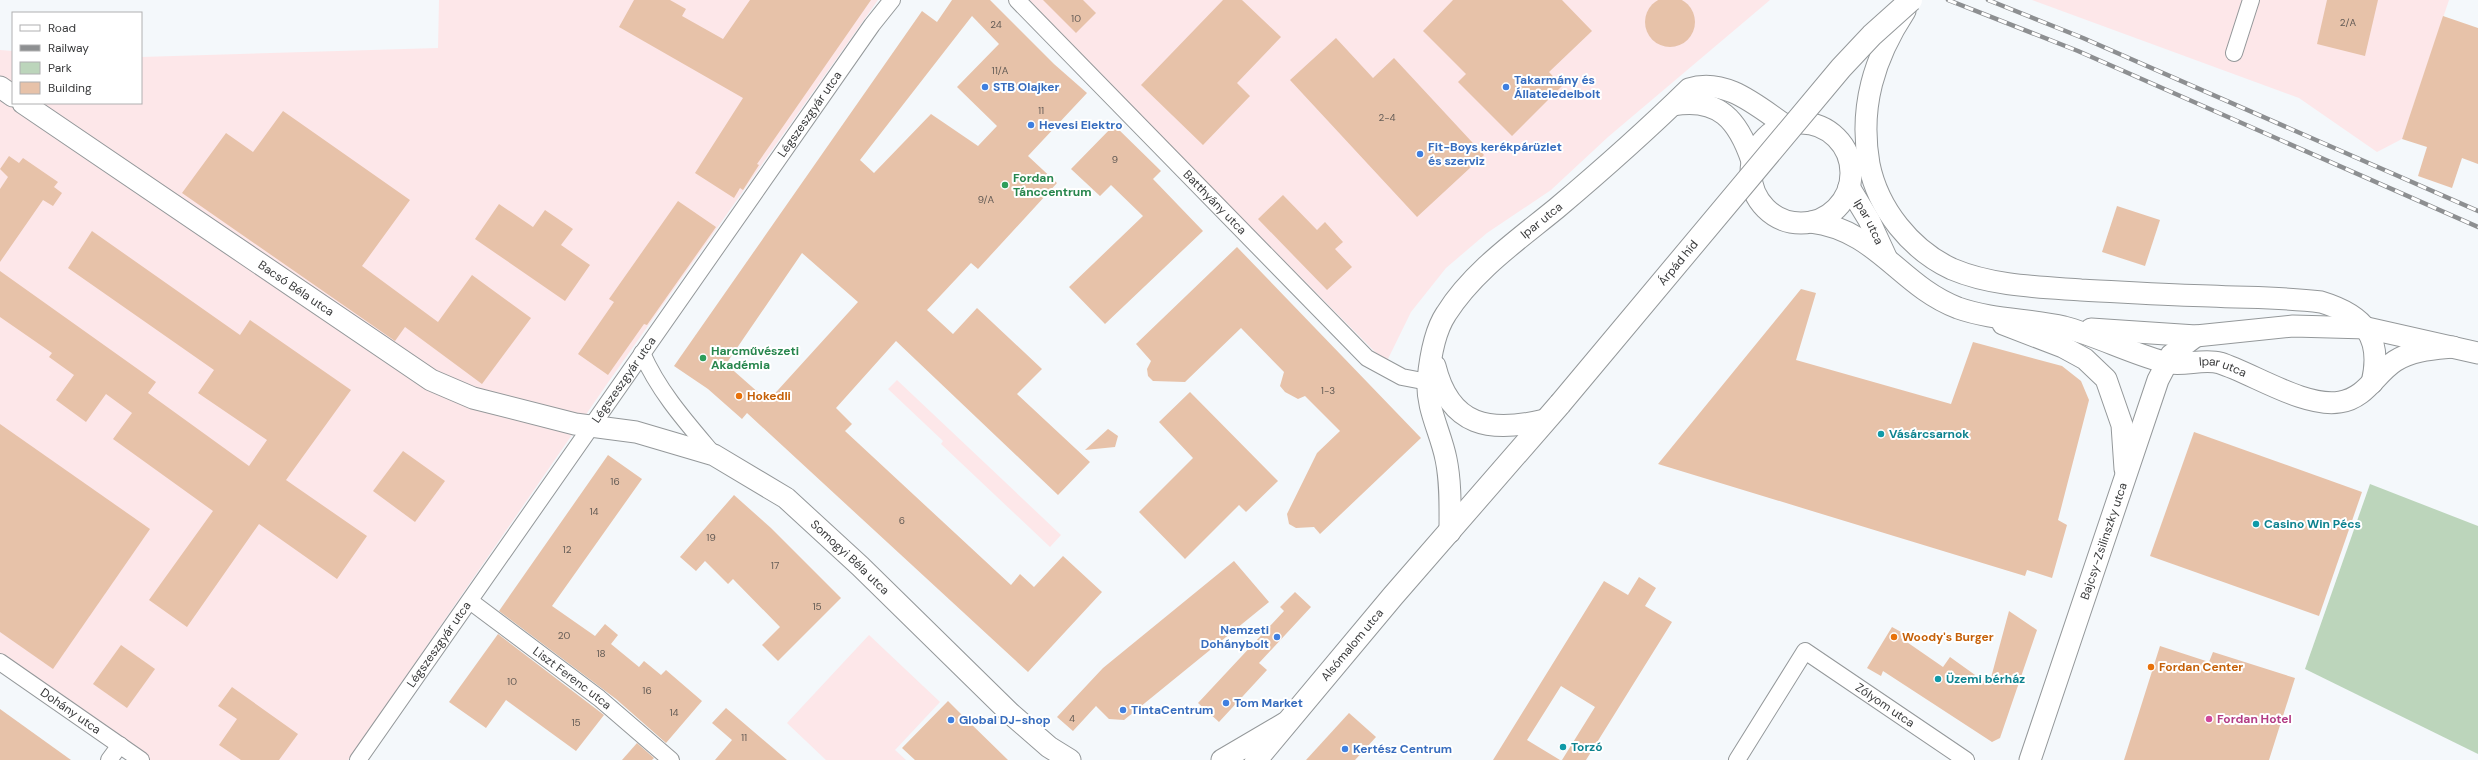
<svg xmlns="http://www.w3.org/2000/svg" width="2478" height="760" font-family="'DM Sans',sans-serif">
<rect width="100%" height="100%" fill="#f4f8fb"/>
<g fill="#fde7e9">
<polygon points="439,0 878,0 607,384 348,760 145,760 0,663 0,50 13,51 13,103 141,103 141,57 438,48"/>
<polygon points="1025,0 1770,0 1608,137 1551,190 1487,233 1446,268 1411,312 1386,363"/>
<polygon points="2032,0 2449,0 2402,139 2377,152 2299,98"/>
<polygon points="897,380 1061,535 1050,547 941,444 943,441 888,389"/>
<polygon points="869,635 940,702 895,750 906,760 826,760 787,723"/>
</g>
<polygon fill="#bcd5bb" points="2370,484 2478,526 2478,754 2305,669"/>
<g fill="#e7c2a9" fill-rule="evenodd">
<circle cx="1670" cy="22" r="25"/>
<polygon points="634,0 670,0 686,9 682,16 723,39 750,0 871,0 757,164 759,165 743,190 740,188 734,198 695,173 743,98 619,27"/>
<path d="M952,0H990L1054,64L1087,93L1028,156L1057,183L978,269L971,263L927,310L953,334L977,308L1042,369L1017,394L1090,462L1058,495L896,341L836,408L852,424L845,431L1011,585L1020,574L1034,587L1063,556L1102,592L1028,672L747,413L742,419L708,389L674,366L922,11L937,22ZM972,16L999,44L957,87L997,126L978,146L931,114L874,173L860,160ZM802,253L858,302L768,401L726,364Z"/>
<polygon points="1043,0 1083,0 1096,13 1076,33"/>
<polygon points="1223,0 1242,0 1281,37 1237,83 1250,96 1203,145 1141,85"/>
<polygon points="1453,0 1562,0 1592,31 1549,72 1562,86 1512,136 1458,82 1466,74 1423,31"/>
<polygon points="2327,0 2378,0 2365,56 2317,44"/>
<polygon points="2443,16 2478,28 2478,164 2462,158 2452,188 2418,176 2427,147 2402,139"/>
<polygon points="1336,38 1373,78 1394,58 1484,155 1417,217 1290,80"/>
<polygon points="283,111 410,200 362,266 438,322 472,275 531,318 482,384 405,327 395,341 182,193 226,133 253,152"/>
<polygon points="1114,125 1161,171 1153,179 1203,231 1105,324 1069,287 1143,216 1111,185 1100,196 1071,169"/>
<polygon points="9,156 19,163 23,158 58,182 54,187 62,193 53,206 43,200 0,262 0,189 8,177 0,169"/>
<polygon points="1283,195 1317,230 1325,222 1343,242 1335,249 1352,267 1327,290 1258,219"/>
<polygon points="678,201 716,227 647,325 644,324 608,375 578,354 614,302 609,299"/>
<polygon points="499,204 533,227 545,210 573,229 561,245 590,265 565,301 475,239"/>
<polygon points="2117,206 2160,220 2145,266 2102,252"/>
<polygon points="92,231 240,335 250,320 351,390 286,480 367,536 337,579 259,524 187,627 149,600 213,511 113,439 132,413 106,394 86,422 56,400 74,375 49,357 52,353 0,317 0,271 156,382 148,393 249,466 267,440 198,393 214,370 68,268"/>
<polygon points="1237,247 1421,438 1320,534 1314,527 1296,528 1289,524 1287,514 1317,453 1340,431 1305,396 1298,399 1285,392 1280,386 1284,372 1241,328 1185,382 1153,381 1148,376 1147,369 1151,361 1136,344"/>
<polygon points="1801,289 1816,293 1796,360 1951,404 1973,342 2062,366 2081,381 2089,400 2058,520 2067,525 2052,578 2027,570 2025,576 1658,464"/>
<polygon points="1190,392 1278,481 1246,512 1239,505 1185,559 1139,512 1193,458 1159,422"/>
<polygon points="0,424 150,529 53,669 0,632"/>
<polygon points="1108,429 1118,436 1115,447 1085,450"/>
<polygon points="2194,432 2362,492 2319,616 2150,556"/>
<polygon points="403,451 445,481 415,522 373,491"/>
<polygon points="608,455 642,479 552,606 595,636 605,624 618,635 611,644 639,667 644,661 661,675 666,670 702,701 666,743 616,699 499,611"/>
<polygon points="734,495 771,528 841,598 778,661 762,645 780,627 733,579 728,584 705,561 696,571 680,557"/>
<polygon points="1234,561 1269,602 1124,720 1109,719 1096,706 1073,731 1057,717 1103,668"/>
<polygon points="1639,577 1656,588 1645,606 1672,622 1586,760 1562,760 1595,707 1561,686 1527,740 1560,760 1493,760 1604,581 1628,595"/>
<polygon points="1295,592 1311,607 1259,663 1267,670 1219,722 1198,703 1284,611 1280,607"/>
<polygon points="2009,611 2037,630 2000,738 1992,742 1883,671 1881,676 1867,668 1892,627 1903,633 1901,638 1943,667 1950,657 1989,685"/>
<polygon points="498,634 604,715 576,751 506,700 486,728 449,702"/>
<polygon points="121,645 155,669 127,708 93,684"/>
<polygon points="2160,646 2209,662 2213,652 2295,678 2269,760 2124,760"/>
<polygon points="232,687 298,734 279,760 241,760 219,745 237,719 218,706"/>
<polygon points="948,701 965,718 1008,760 915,760 902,748"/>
<polygon points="726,708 787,760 715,760 732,740 712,723"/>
<polygon points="0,709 71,760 0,760"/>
<polygon points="1349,713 1376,737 1355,760 1306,760"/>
<polygon points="637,743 654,758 652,760 622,760"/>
</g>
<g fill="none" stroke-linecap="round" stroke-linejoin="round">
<g stroke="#94989a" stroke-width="18">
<g id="minor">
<path id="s1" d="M1017,0L1367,358L1402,377L1428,382"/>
<polyline points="2234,53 2251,0"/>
<path d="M642,353C659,392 687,423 714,455"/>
<path id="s2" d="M470,601L599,698L671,760"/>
<path id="s3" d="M0,662L141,760"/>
<polyline points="109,760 120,745"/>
<path id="s4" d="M358,760L872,25L892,0"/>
<path id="s5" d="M1737,760L1805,651L1966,760"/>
</g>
</g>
<g stroke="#94989a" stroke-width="23">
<g id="tertiary">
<path d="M1905,11C1874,58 1859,107 1869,164C1878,209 1911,250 1952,269C1992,286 2039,287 2081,290C2124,292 2167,295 2210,296C2247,298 2284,297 2321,302C2364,315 2383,337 2372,383"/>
<polyline points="0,87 13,96"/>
<path id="s6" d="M23,103L431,380L473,398L575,424L636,432L714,455L786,498L860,566L1011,714L1049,747L1070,760"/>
<path d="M1673,105C1719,97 1738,120 1752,161"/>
<circle cx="1801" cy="173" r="50"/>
<path id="s7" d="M1849,187L1869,220L1886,257"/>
<path id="s8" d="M1811,222C1877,230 1900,286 1958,308C1992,320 2029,319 2064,327C2098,336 2130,353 2164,362C2182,367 2203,358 2220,363C2254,374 2305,408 2340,402C2366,398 2375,374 2395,361C2412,350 2433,349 2453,347"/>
<polyline points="2003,324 2063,347 2085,359 2106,379 2122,425 2125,469"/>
<polyline points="2091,329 2196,336 2293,326 2367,328 2478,353"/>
<path d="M1435,366C1450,427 1490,433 1545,420"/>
<path id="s9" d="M1450,532C1450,508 1451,483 1446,459C1441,433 1426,408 1428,380C1430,359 1434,332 1446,314C1473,271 1518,240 1557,208C1602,170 1647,130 1689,89C1725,77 1757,106 1785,125"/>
<polyline points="1222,760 1285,723"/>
<path id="s10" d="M2030,760L2158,380L2171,355L2196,336"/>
</g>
</g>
<g stroke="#94989a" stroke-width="24">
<g id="primary">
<path id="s11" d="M1256,760L1393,596L1560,404"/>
</g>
</g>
<use href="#minor" stroke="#fff" stroke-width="16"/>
<use href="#tertiary" stroke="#fff" stroke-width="21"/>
<use href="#primary" stroke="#fff" stroke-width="22"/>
<g stroke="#8d8f91" stroke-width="4.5">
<g id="rail">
<polyline points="1948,0 2078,51 2478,227"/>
<polyline points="1988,0 2083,38 2478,211"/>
</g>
</g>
<use href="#rail" stroke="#fff" stroke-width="3" stroke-dasharray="9" stroke-linecap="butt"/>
<g stroke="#94989a" stroke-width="24" stroke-linecap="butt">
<g id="primary-bridge">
<path id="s12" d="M1560,404L1841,68L1872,35L1911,0"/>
</g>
</g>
<use href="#primary-bridge" stroke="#fff" stroke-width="22"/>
</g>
<g fill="#3f7fe0" stroke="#fff" stroke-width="1.5">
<circle cx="985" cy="87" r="4"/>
<circle cx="1506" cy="87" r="4"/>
<circle cx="1031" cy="125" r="4"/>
<circle cx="1420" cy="154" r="4"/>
<circle cx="1277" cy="637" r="4"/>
<circle cx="1226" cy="703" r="4"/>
<circle cx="1123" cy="710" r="4"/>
<circle cx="951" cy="720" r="4"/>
<circle cx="1345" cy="749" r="4"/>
</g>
<g fill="#2e9e5b" stroke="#fff" stroke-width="1.5">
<circle cx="1005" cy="185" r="4"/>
<circle cx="703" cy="358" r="4"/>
</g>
<g fill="#e8710a" stroke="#fff" stroke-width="1.5">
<circle cx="739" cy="396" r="4"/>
<circle cx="1894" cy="637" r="4"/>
<circle cx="2151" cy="667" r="4"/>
</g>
<g fill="#0f9aa8" stroke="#fff" stroke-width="1.5">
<circle cx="1881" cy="434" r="4"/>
<circle cx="2256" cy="524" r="4"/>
<circle cx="1938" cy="679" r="4"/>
<circle cx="1563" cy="747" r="4"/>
</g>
<circle fill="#d1479c" stroke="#fff" stroke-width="1.5" cx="2209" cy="719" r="4"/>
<g text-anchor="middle" stroke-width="4" stroke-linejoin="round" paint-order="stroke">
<g font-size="10" fill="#645c56">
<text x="1076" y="22">10</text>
<text x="2348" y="26">2/A</text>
<text x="996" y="28">24</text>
<text x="1000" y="74">11/A</text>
<text x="1041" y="114">11</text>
<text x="1387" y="121">2-4</text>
<text x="1115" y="163">9</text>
<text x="986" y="203">9/A</text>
<text x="1328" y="394">1-3</text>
<text x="615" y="485">16</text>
<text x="594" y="515">14</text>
<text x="902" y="524">6</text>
<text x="711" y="541">19</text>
<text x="567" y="553">12</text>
<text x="775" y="569">17</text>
<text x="817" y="610">15</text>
<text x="564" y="639">20</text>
<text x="601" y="657">18</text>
<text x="512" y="685">10</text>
<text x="647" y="694">16</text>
<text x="674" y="716">14</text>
<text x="1072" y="722">4</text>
<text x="576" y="726">15</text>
<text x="744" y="741">11</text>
</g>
<g font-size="12" font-weight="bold" fill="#366cbe" stroke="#fff" text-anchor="start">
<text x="1514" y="84">Takarmány és<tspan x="1514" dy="14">Állateledelbolt</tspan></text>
<text x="993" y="91">STB Olajker</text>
<text x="1039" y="129">Hevesi Elektro</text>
<text x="1428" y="151">Fit-Boys kerékpárüzlet<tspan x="1428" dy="14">és szerviz</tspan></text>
<text x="1269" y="634" text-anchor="end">Nemzeti<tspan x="1269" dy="14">Dohánybolt</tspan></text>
<text x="1234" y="707">Tom Market</text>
<text x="1131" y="714">TintaCentrum</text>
<text x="959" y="724">Global DJ-shop</text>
<text x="1353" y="753">Kertész Centrum</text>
</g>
<g font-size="12" fill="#393a3b" stroke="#fff">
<text dy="4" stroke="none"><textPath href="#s4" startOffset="788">Légszeszgyár utca</textPath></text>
<text dy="4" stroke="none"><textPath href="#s1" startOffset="283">Batthyány utca</textPath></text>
<text dy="4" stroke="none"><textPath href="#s9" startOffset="358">Ipar utca</textPath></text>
<text dy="4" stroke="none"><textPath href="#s7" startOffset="40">Ipar utca</textPath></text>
<text dy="4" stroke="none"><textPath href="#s12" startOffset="184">Árpád híd</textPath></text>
<text dy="4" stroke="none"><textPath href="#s6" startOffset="330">Bacsó Béla utca</textPath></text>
<text dy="4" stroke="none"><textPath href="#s8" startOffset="446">Ipar utca</textPath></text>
<text dy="4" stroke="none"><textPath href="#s4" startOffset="464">Légszeszgyár utca</textPath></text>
<text dy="4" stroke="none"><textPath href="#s10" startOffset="231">Bajcsy-Zsilinszky utca</textPath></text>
<text dy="4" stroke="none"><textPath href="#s6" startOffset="958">Somogyi Béla utca</textPath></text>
<text dy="4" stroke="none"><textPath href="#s4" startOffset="141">Légszeszgyár utca</textPath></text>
<text dy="4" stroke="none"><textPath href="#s11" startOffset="150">Alsómalom utca</textPath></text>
<text dy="4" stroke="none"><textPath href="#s2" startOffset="128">Liszt Ferenc utca</textPath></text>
<text dy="4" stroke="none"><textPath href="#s5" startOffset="225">Zólyom utca</textPath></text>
<text dy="4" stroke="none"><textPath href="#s3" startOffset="86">Dohány utca</textPath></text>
</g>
<g font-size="12" font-weight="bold" fill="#27864d" stroke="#fff" text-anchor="start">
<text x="1013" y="182">Fordan<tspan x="1013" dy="14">Tánccentrum</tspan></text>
<text x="711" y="355">Harcművészeti<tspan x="711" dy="14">Akadémia</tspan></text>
</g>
<g font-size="12" font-weight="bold" fill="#c56008" stroke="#fff" text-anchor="start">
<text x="747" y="400">Hokedli</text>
<text x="1902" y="641">Woody's Burger</text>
<text x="2159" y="671">Fordan Center</text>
</g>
<g font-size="12" font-weight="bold" fill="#0d838f" stroke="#fff" text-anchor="start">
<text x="1889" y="438">Vásárcsarnok</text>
<text x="2264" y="528">Casino Win Pécs</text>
<text x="1946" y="683">Üzemi bérház</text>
<text x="1571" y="751">Torzó</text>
</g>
<g font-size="12" font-weight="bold" fill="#b23c85" stroke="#fff" text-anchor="start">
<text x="2217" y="723">Fordan Hotel</text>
</g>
</g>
<rect x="12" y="12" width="130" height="92" fill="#ffffff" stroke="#b0b0b1"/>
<rect x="20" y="25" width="20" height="6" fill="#ffffff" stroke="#b0b0b1"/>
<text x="48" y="32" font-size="12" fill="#393a3b">Road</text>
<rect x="20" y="45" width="20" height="6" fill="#8d8f91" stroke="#b0b0b1"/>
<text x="48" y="52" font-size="12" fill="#393a3b">Railway</text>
<rect x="20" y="62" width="20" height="12" fill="#bcd5bb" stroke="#b0b0b1"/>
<text x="48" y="72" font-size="12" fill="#393a3b">Park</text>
<rect x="20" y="82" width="20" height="12" fill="#e7c2a9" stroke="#b0b0b1"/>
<text x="48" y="92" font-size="12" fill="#393a3b">Building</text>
</svg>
